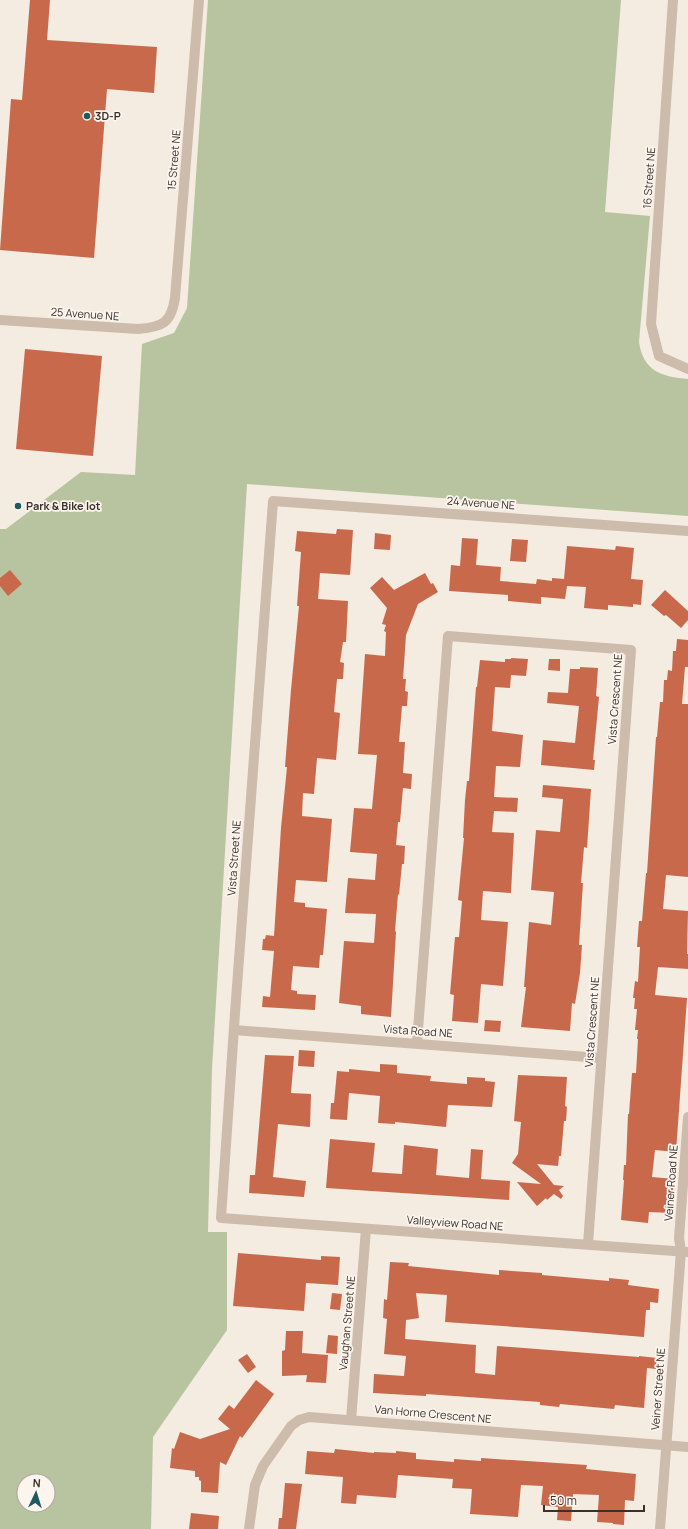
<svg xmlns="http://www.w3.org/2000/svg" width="688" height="1529" font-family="Manrope,sans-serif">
<rect width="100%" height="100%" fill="#f4ebe1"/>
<path fill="#b8c4a0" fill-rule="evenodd" d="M208,0H621L605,212L650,216L639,342C643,371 662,377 688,379V516L247,484L212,1069L208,1232H227V1330L153,1437L151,1529H0V529H6L81,472L135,475L142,344L174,333L187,308ZM24,1481H48V1505H24Z"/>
<g fill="#c8694b">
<polygon points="30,0 50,0 47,40 157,47 154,93 107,89 94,258 0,250 11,99 22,100"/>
<polygon points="25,349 102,356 93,456 16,449"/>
<polygon points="337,529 353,530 350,575 320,573 318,599 348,601 346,642 343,642 340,662 344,663 343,679 337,679 334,712 340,713 336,760 317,758 314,794 303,793 302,816 332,819 327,882 296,880 294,902 305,903 305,907 327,909 323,955 320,955 319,968 293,966 291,990 297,991 297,994 316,995 315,1010 262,1007 263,996 270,997 274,951 262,950 263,939 265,939 266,935 274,936 281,828 287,767 285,767 291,690 299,606 297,606 301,552 295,551 297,531 336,534"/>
<polygon points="375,533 391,535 390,550 374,549"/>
<polygon points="462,538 478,539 476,565 501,567 500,581 536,584 537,579 552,581 552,578 564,579 567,546 615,550 616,546 634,548 631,579 643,580 641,605 633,604 633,607 608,605 608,610 584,608 586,587 567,586 565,599 541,597 541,604 508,601 508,595 449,591 451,565 460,566"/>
<polygon points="512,539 528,540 526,562 510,561"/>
<polygon points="10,570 22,584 8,596 0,586 0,578"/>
<polygon points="425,573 431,584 433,583 438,592 418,604 406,635 403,679 406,679 405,691 408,692 407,706 402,706 399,742 405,742 403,773 412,774 411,789 403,788 400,822 398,822 396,845 405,846 404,864 402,864 399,895 398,894 395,931 396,932 391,1017 361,1014 361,1006 339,1003 344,941 374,943 376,914 345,913 348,878 375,880 377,854 350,852 354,808 372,809 377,755 358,754 365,654 385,656 386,632 384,631 386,625 382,624 387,608 370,588 382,577 394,590"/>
<polygon points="665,590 688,611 688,620 681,628 666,615 664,616 651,605"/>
<polygon points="677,639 688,640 688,667 685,667 682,704 688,704 688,877 666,875 663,909 688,911 687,954 688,954 688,969 658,967 655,995 687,998 676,1152 655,1150 652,1177 674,1179 671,1213 649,1212 648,1223 621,1220 624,1180 623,1180 624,1165 626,1165 628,1114 629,1114 632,1073 636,1073 638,1039 637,1039 638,1030 635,1030 637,1009 634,1009 635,998 633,998 635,981 638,982 640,947 637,947 639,921 642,921 646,873 647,873 656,737 657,737 660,702 663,702 664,680 667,680 668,670 672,671 673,651 676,651"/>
<polygon points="511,658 528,659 526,676 511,675 510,688 495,687 492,731 523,735 520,767 496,766 494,797 518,798 517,812 494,811 492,832 514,833 511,893 483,891 481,920 508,922 503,986 481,984 478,1023 452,1021 454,995 450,994 455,937 459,937 462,901 458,900 464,838 463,838 465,800 467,781 469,781 476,687 477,687 480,660 505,662 505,659 511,659"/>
<polygon points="549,659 560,659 560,671 548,670"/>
<polygon points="580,667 598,668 596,696 599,697 593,760 595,760 594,770 541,765 543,740 575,743 579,706 547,703 548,692 568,693 570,669 580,669"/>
<polygon points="543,785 591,789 587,848 584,847 581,883 583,883 579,945 582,945 580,973 575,1004 572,1003 570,1031 521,1027 526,987 524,987 529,922 551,925 554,892 531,890 536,830 560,832 563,799 542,797"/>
<polygon points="485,1020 501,1021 500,1032 484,1031"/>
<polygon points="299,1050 315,1051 314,1067 298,1066"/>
<polygon points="265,1055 294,1056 291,1093 311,1094 310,1127 278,1124 273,1177 306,1181 304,1197 249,1193 250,1175 255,1175"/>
<polygon points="380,1064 397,1065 397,1073 431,1076 430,1081 467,1084 467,1077 485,1078 485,1081 495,1082 492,1107 448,1105 446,1127 395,1122 395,1124 378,1123 380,1096 349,1093 347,1120 330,1119 331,1103 334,1103 337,1071 349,1072 349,1069 380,1072"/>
<polygon points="518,1075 567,1077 565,1106 567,1107 566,1121 564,1121 561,1156 559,1156 558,1166 537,1164 554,1185 564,1186 559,1190 563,1196 561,1199 554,1194 547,1200 546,1198 537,1206 517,1182 541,1184 512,1163 518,1154 521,1122 514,1121"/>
<polygon points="330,1139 375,1143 372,1172 402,1174 404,1145 438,1149 436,1175 469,1178 471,1149 483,1150 481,1179 510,1181 509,1200 326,1188"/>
<polygon points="238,1253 321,1260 321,1256 340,1257 338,1285 306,1283 304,1311 233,1306"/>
<polygon points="390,1262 409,1263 408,1266 499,1275 499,1270 542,1273 542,1275 609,1281 609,1278 629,1280 628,1285 659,1289 658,1303 650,1302 650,1310 646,1310 644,1337 572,1331 445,1322 447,1295 416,1293 419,1318 406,1320 405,1339 476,1345 475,1373 495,1375 497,1346 639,1357 639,1356 657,1358 656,1369 647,1368 644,1408 615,1405 614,1409 560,1404 559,1407 540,1405 540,1402 426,1394 426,1396 373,1393 374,1374 404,1376 406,1356 384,1354 387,1319 383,1318 384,1299 387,1300"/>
<polygon points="332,1293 342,1294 340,1310 330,1309"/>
<polygon points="286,1331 303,1331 302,1353 328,1355 326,1383 306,1382 307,1375 282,1376 282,1351 285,1350"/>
<polygon points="328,1335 338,1336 337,1354 326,1353"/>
<polygon points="247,1354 256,1367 248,1373 238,1360"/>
<polygon points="256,1380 274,1394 242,1438 240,1436 226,1465 220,1462 218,1493 201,1492 201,1481 199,1480 199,1477 195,1477 195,1471 170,1468 172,1448 174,1449 180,1432 200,1439 230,1429 218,1419 229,1405 234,1409"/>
<polygon points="335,1449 374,1453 374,1452 396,1453 396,1451 416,1453 416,1459 454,1462 454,1459 481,1461 481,1458 587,1465 586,1469 636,1474 634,1501 625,1500 624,1525 613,1524 613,1523 597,1522 599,1495 573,1494 571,1521 557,1520 558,1507 541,1505 543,1486 521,1485 518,1517 470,1514 472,1489 452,1488 453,1479 398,1475 396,1498 357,1495 356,1504 341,1503 343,1477 305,1474 307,1451 334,1453"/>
<polygon points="285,1483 302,1484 296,1529 278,1529 279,1518 282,1518"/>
<polygon points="191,1513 219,1516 218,1529 189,1529"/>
</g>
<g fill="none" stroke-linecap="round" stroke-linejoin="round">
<g stroke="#cdbbac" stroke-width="10">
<polyline points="673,0 651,324 659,356 688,369"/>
<path d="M0,320L138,329C163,327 171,323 175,298L199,0"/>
<polyline points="688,531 273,501 235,1013 221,1218 688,1252"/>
<polyline points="234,1030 601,1058"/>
<polyline points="417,1043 448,636 631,650 588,1244"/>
<polyline points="351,1420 366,1229"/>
<polyline points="249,1529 255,1485 263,1466 291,1426 299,1420 309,1417 688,1447"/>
<polyline points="660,1529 681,1251 679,1238 688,1117"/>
</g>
</g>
<g fill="#1f5a5e" stroke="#fbf5ee" stroke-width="1.5">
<circle cx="87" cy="116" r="4"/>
<circle cx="18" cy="506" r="4"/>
</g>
<g text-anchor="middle" stroke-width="3.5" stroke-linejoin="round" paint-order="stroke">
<g font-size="11" font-weight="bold" fill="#3b302b" stroke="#fbf5ee" text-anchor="start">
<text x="95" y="120">3D-P</text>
<text x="26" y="510">Park &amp; Bike lot</text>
</g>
<g font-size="11" fill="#3b302b" stroke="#fbf5ee">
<text transform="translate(174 160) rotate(-85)" y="4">15 Street NE</text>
<text transform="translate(649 178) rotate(-86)" y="4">16 Street NE</text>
<text transform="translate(85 314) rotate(4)" y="4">25 Avenue NE</text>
<text transform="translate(481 503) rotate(4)" y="4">24 Avenue NE</text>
<text transform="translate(615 699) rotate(-86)" y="4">Vista Crescent NE</text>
<text transform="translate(234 858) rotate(-86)" y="4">Vista Street NE</text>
<text transform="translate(592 1022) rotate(-86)" y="4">Vista Crescent NE</text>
<text transform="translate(418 1031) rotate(4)" y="4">Vista Road NE</text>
<text transform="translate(671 1183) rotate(-86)" y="4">Veiner Road NE</text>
<text transform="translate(455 1223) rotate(4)" y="4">Valleyview Road NE</text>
<text transform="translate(347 1323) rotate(-85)" y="4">Vaughan Street NE</text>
<text transform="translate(658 1389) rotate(-86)" y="4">Veiner Street NE</text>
<text transform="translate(433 1414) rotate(5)" y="4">Van Horne Crescent NE</text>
</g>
</g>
<g transform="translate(36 1493) rotate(4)"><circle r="19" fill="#fbf5ee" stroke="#aea6a0"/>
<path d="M0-3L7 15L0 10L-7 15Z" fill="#1f5a5e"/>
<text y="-6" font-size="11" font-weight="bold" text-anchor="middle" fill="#3b302b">N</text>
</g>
<path d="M544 1505v6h100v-6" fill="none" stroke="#3b302b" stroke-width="2"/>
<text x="550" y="1505" font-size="12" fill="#3b302b" stroke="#fbf5ee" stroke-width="3" paint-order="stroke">50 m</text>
</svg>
